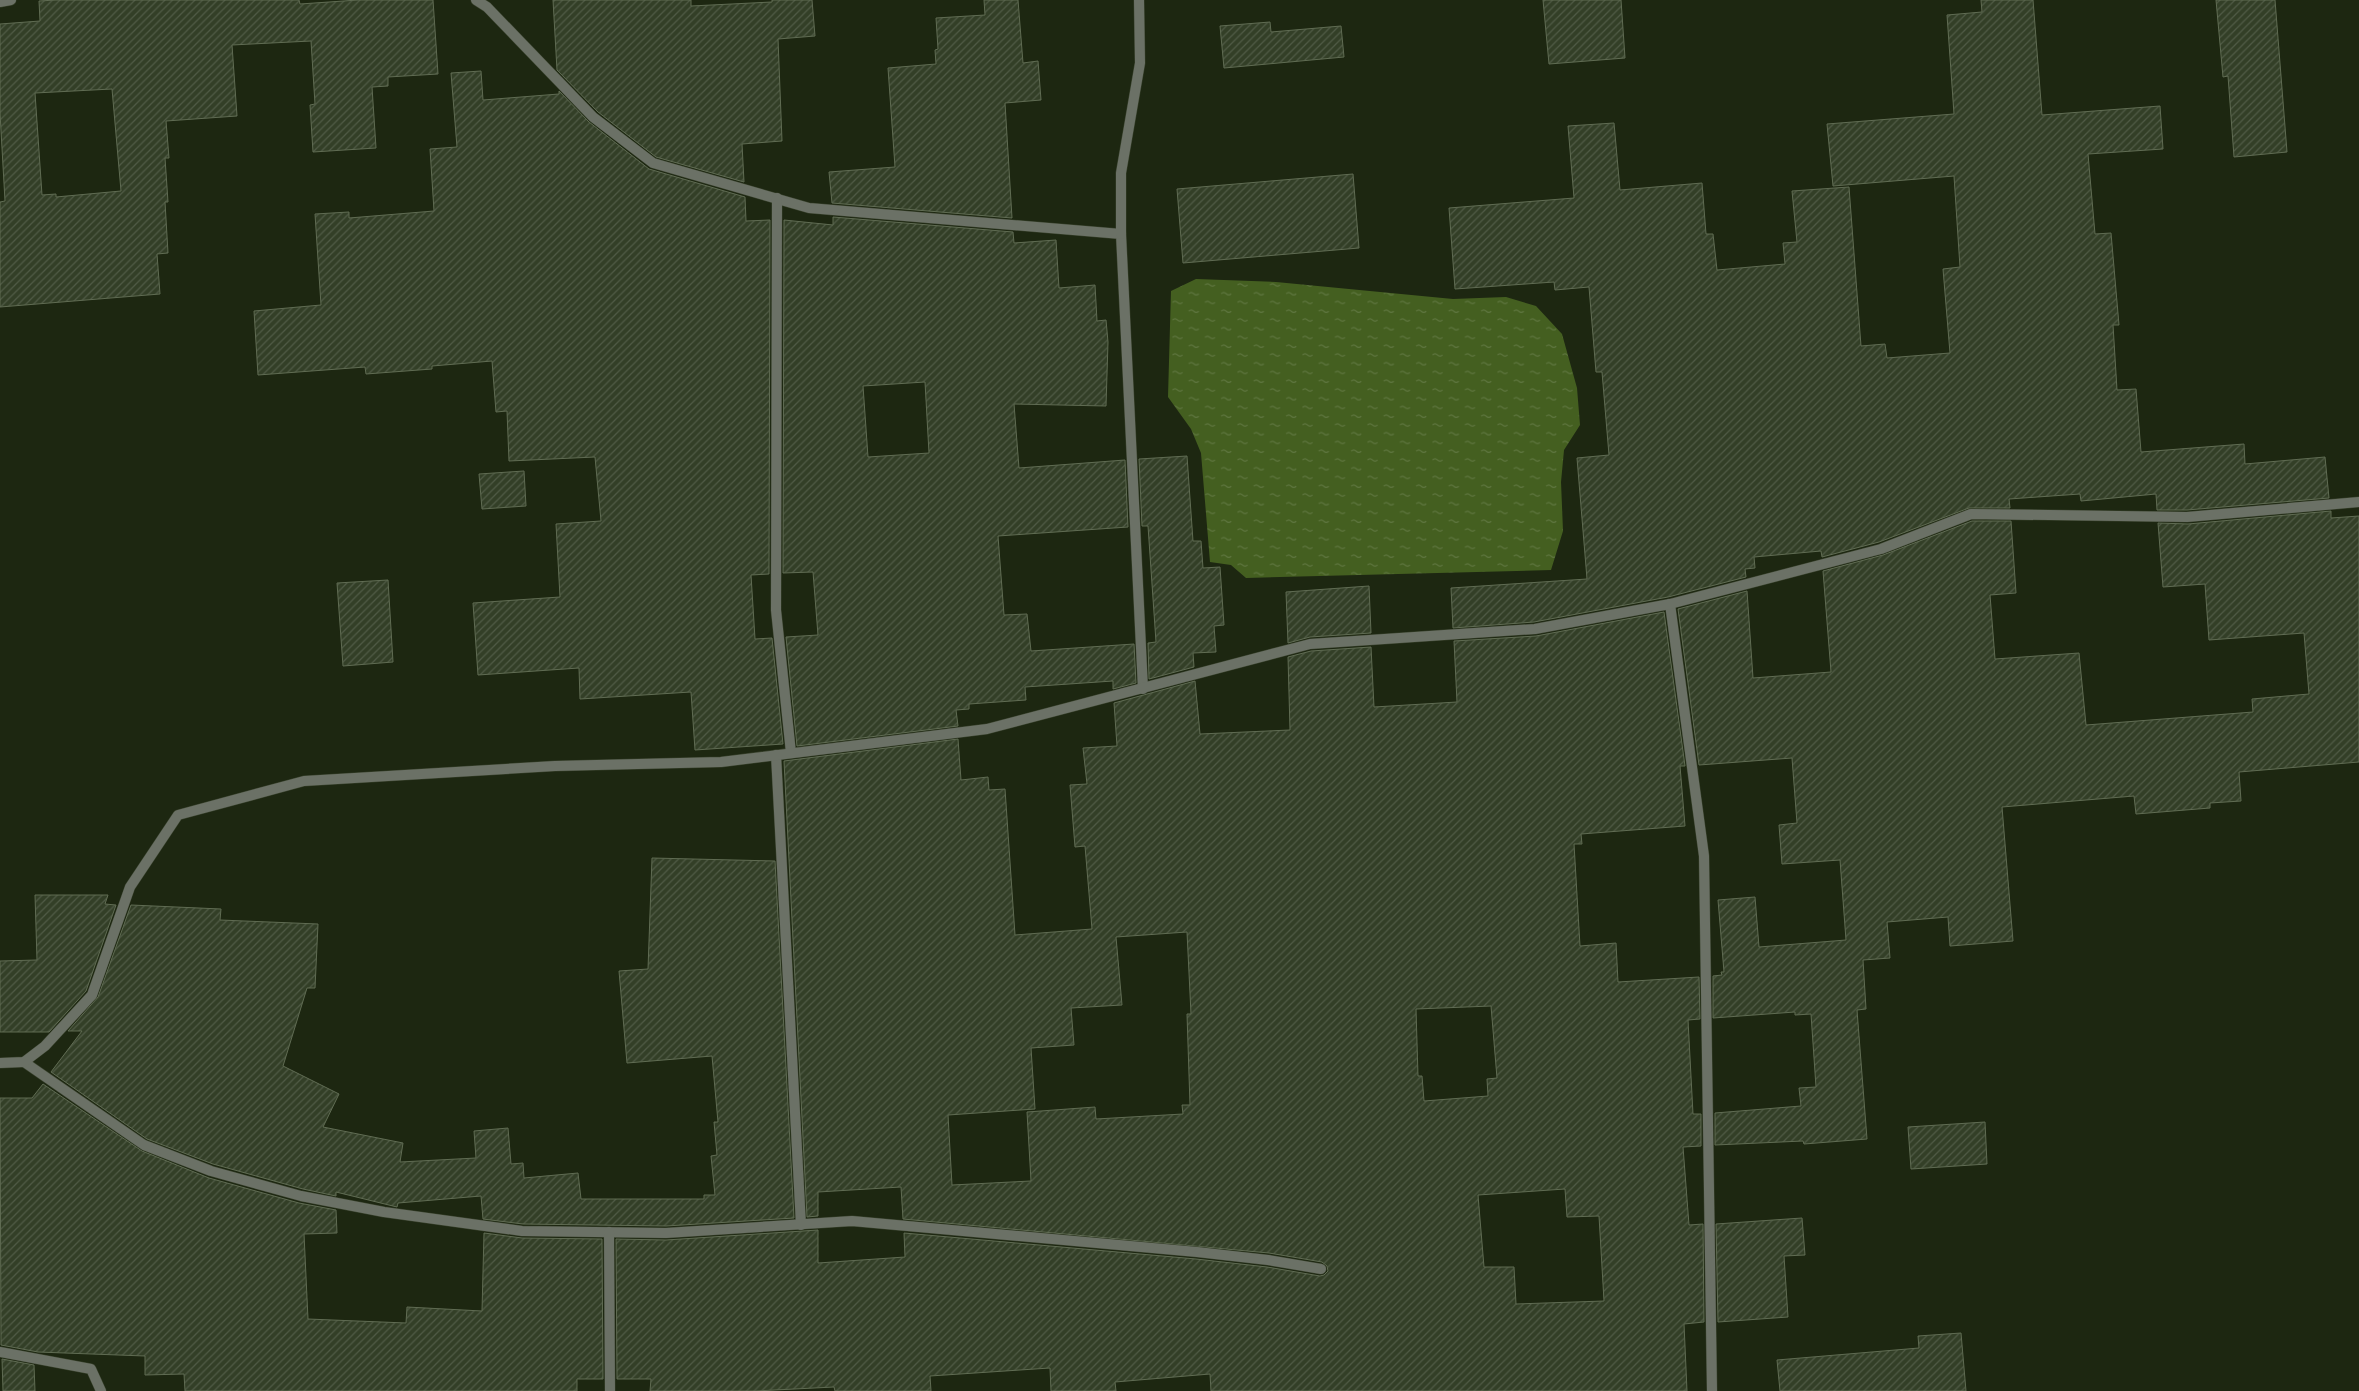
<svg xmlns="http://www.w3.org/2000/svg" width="2359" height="1391" font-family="Commissioner,sans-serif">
<defs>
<pattern id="water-ripples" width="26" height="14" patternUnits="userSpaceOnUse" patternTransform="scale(1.25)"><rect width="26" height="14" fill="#445f20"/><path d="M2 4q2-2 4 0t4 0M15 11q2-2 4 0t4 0" fill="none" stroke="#5f7640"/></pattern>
<pattern id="building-hatch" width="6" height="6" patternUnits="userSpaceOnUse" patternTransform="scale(1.25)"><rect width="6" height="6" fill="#333f27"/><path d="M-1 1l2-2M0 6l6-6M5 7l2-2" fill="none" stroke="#505b46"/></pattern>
</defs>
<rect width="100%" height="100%" fill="#1d2711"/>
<polygon fill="url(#water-ripples)" points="1196,279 1276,282 1453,299 1506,297 1536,306 1562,334 1577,388 1580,425 1564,450 1561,482 1563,531 1551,570 1246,578 1231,565 1210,562 1201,453 1191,429 1168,397 1171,291"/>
<g fill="url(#building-hatch)" stroke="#606c53" fill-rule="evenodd">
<path d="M56,0H299L300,4L358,0H433L438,74L388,77V86L372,87L376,148L313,152L310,105L315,104L311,41L232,45L237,116L166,121L169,158H165L168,202H165L168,253L157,254L160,294L0,307V202L5,201L0,113V24L40,21L39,1ZM112,89L121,191L56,197V194L42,195L35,93Z"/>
<polygon points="553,0 691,0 691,6 772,2 772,0 812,0 815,36 778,39 782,141 742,144 744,182 656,157 598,112 557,70"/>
<polygon points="984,0 1018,0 1023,63 1038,61 1041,100 1005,103 1012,218 832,203 829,172 895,167 888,68 936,64 935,50 938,49 936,18 985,15"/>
<polygon points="1543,0 1621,0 1625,58 1549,64"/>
<polygon points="1981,0 2033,0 2042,115 2160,106 2163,149 2088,154 2095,234 2111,233 2119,325 2113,325 2117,390 2136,389 2141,452 2244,444 2245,464 2325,457 2329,498 2187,510 2157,510 2156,494 2081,501 2080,494 2009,499 2010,508 1969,508 1879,542 1822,557 1821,551 1754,557 1755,568 1745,569 1746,577 1668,597 1534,622 1453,628 1451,588 1587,579 1577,458 1609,455 1602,372 1596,372 1589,287 1555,290 1554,282 1455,289 1449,208 1574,198 1568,126 1614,123 1620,190 1702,183 1706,234 1713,234 1717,270 1785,264 1783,243 1797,242 1792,191 1849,187 1861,346 1885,344 1887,358 1950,353 1943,269 1960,267 1954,176 1833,186 1827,124 1954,114 1947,15 1982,12"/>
<polygon points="2216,0 2275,0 2287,152 2234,157 2228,76 2223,77"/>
<polygon points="1270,22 1271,32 1341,26 1344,57 1224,68 1220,26"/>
<polygon points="481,71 483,100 559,94 559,91 589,122 649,169 745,197 746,221 770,220 769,574 751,575 755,639 772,638 783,744 695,750 691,692 580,699 579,668 478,675 473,603 560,597 556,524 601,521 595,457 509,461 507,411 496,412 492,361 432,366 432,369 366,374 365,367 258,375 254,311 321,305 315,214 349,212 349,218 434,211 430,149 457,147 451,73"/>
<polygon points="1353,174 1359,248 1183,263 1177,189"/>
<path d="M833,217L1013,232L1014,243L1056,240L1059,288L1095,285L1097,321L1106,320L1108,342L1106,406L1014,404L1019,468L1125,460L1128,527L998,536L1004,615L1027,614L1031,651L1134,644L1136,683L1113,689V681L1025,687L1026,700L969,704V709L956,710L958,726L797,746L786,637L818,635L813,572L783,573L784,220L833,225ZM925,382L929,453L868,457L863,386Z"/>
<polygon points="1187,456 1193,541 1201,541 1203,568 1220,567 1224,625 1214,626 1216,652 1193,653 1194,667 1149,679 1148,643 1156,642 1148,526 1142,526 1139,459"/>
<polygon points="524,471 526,506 482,509 479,474"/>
<polygon points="2331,511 2331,518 2359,516 2359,762 2239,772 2241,801 2210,803 2210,808 2136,814 2134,796 2002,807 2013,941 1950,946 1948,917 1887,922 1890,958 1863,960 1866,1009 1857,1010 1867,1139 1804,1144 1803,1141 1715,1145 1715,1113 1801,1106 1799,1088 1816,1087 1811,1014 1795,1015 1795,1012 1713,1018 1713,976 1722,975 1721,972 1724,972 1718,900 1755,897 1759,947 1846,940 1840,860 1782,864 1779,825 1797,823 1792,758 1699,765 1678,609 1747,591 1753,678 1831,672 1823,571 1883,555 1972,521 2011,521 2016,593 1990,595 1995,659 2079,653 2086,725 2253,712 2252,699 2309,694 2304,633 2209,640 2205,584 2163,587 2158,523 2188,524"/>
<polygon points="388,580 393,662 343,666 337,583"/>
<polygon points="1369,586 1371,633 1310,637 1288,643 1286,592"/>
<path d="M1664,612L1685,766H1680L1685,826L1581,834L1582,844H1574L1580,946L1616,943L1618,982L1699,977L1700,1019L1688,1020L1693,1114H1701V1146L1683,1147L1689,1225L1703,1224L1704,1322L1684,1324L1687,1391H1211L1210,1374L1115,1382L1116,1391H1051L1050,1368L930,1376L931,1391H835L834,1387L755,1391H650L651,1379H617L616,1239L666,1240L818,1230V1263L905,1257L904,1233L1196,1259L1267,1267L1320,1276L1324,1275L1328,1271L1327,1266L1322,1262L1269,1253L903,1219L901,1187L818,1192V1216L807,1217L784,761L958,739L961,780L988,777L989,790L1005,789L1015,935L1092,929L1085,846L1075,847L1070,785L1087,784L1083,748L1117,746L1114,703L1195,681L1200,734L1290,730L1288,657L1311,651L1371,647L1374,707L1457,702L1454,641L1536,636ZM1187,932L1191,1014H1187L1190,1105H1182L1183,1114L1096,1119L1095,1107L1027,1112L1031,1181L952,1185L948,1115L1035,1109L1031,1048L1074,1045L1071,1008L1122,1005L1116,937ZM1491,1006L1497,1078L1487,1079L1488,1096L1424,1101L1422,1076H1418L1416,1009ZM1565,1189L1567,1217L1599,1216L1604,1301L1516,1304L1514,1267H1484L1478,1195Z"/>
<polygon points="652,858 775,861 794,1218 666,1226 523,1224 483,1219 481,1196 398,1203 397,1207 336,1192 336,1196 303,1189 213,1164 147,1139 51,1072 82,1031 68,1031 98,997 131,905 221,909 220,920 318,924 315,988 307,988 283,1066 339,1094 323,1127 403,1143 400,1162 476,1158 474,1131 508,1128 511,1164 523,1163 524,1178 578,1173 581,1199 704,1199 704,1195 715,1195 711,1156 717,1155 714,1122 718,1122 712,1056 627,1063 619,971 648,969"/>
<polygon points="35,895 108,895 105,904 116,905 86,991 49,1032 0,1032 0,961 37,960"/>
<polygon points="43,1084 142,1151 209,1178 299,1203 336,1210 337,1233 304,1234 308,1319 406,1323 407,1307 482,1311 484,1233 522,1238 602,1239 603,1379 577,1379 577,1391 185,1391 184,1374 145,1375 145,1356 38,1352 1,1345 0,1098 32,1098"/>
<polygon points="1985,1122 1987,1164 1911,1169 1908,1127"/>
<polygon points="1802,1218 1805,1255 1784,1256 1788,1317 1718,1322 1716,1224"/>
<polygon points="1961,1333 1966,1391 1780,1391 1777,1360 1919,1348 1918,1336"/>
<polygon points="2,1359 34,1365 35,1391 3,1391"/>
</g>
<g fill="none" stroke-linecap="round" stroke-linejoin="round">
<g stroke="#39422d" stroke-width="11">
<g id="street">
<polyline points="476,0 487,7 593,117 653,163 809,208 1121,234 1143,689"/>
<polyline points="0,2 11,0"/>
<polyline points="777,198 776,610 791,753"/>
<polyline points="1121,234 1121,173 1140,63 1139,0"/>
<polyline points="1670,604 1704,856 1712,1391"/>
<polyline points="776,755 801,1225"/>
<polyline points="24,1062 144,1145 211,1171 301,1196 384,1212 522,1231 666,1233 852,1221 1197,1252 1268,1260 1321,1269"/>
<polyline points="0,1063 24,1062 45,1046 92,995 130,887 178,815 304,781 555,766 721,762 987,729 1310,644 1535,629 1670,604 1881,549 1971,514 2187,517 2359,502"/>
<polyline points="609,1232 610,1391"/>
<polyline points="0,1352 91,1369 101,1391"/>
</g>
</g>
<use href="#street" stroke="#6b7166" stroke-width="10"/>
</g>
</svg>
